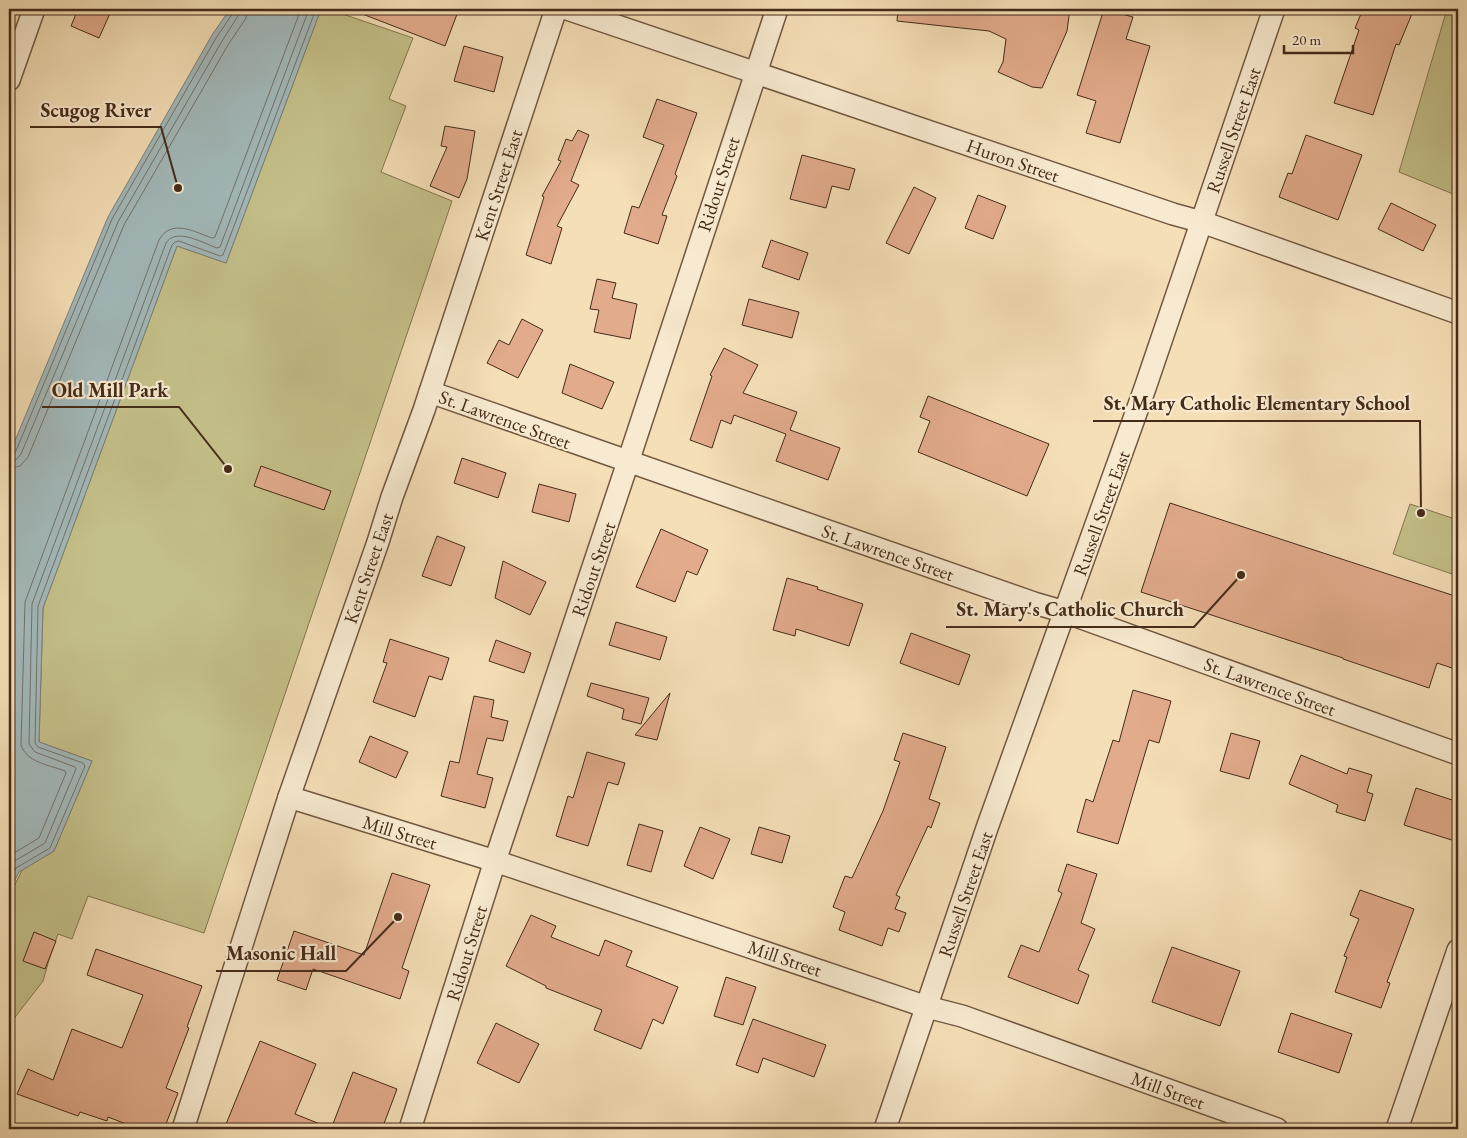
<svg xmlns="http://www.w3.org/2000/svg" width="1467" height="1138" font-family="'EB Garamond',serif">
<rect width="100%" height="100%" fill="#f5dfb7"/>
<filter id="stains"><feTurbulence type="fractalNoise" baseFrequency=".004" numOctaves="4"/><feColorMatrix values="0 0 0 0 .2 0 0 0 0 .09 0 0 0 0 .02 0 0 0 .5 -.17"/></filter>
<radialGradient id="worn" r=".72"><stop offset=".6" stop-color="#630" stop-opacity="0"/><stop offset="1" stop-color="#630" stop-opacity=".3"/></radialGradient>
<g fill="#c4c089" stroke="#847651">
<polygon points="321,9 328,9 413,38 389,99 406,106 381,172 452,201 204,933 88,896 72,939 58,934 49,960 43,981 9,1025 9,897 22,870 54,851 92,761 39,742 43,608 177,246 226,263"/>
<polygon points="1447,9 1458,9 1458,196 1399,172"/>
<polygon points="1410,504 1458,520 1458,576 1393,554"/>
</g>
<polygon fill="#a2b9bb" stroke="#7d807a" points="230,9 321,9 226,263 177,246 43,608 39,742 92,761 54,851 19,872 9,892 9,455 108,217 212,35"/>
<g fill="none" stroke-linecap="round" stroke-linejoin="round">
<g stroke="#74726a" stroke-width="1">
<polyline points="9,455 13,455 16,451 112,219 216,38 233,13 234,9"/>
<polyline points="9,461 16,460 21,454 118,222 222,41 238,16 240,9"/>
<polyline points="9,469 20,466 28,457 124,225 228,45 246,18 247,9"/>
<path d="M9,856L39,838L66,773L65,771C50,765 27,763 21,745L25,602L159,240C171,218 195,232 212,238L215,237L301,9"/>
<path d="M9,867L13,862L45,843L76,769L75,767L35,752L29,744L32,604L166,243C176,227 203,243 217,248L220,247L309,9"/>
<polyline points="9,881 16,868 50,848 85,766 83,763 38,747 35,743 38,606 172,245 175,242 179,241 220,256 223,255 316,9"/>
</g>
</g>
<g fill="#e2ab8c" stroke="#452b19">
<polygon points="78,9 112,9 99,38 71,26"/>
<polygon points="352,9 459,9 445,46 352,10"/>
<polygon points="898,9 1070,9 1067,31 1042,88 1032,87 998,72 1003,62 1006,39 989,31 897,21"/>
<polygon points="1104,9 1133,17 1126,39 1150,46 1120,143 1086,133 1096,101 1077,95"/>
<polygon points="1363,9 1414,9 1399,45 1396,44 1373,115 1334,103 1359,30 1355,28"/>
<polygon points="464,46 503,57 494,92 454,81"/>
<polygon points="657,99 697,113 675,174 677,176 662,215 667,216 658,244 624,233 632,206 639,208 664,145 643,137"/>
<polygon points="445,126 475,131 467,179 459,198 430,186 447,147 441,146"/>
<polygon points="578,130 589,135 571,181 579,185 557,226 562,228 551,264 526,255 544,197 542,196 561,161 558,160 566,139 572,141"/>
<polygon points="1306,135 1362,155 1338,220 1279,197 1288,173 1292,174"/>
<polygon points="802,155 855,169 849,190 832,186 826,208 790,199"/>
<polygon points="914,187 936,198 909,254 886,243"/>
<polygon points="978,195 1006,206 993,239 965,228"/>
<polygon points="1391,203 1436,225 1423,251 1378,229"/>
<polygon points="771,240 808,253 799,280 762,267"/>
<polygon points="597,279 616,283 612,298 637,304 630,339 594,332 599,310 590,309"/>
<polygon points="749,299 799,312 792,338 742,325"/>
<polygon points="522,319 543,330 518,378 487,363 499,340 509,345"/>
<polygon points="724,348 758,365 743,393 797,412 790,430 840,448 828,480 776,461 786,434 734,415 731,424 721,420 712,448 690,440 712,376 710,375"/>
<polygon points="570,364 614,382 602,409 562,393"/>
<polygon points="928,396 1049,444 1027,496 918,452 930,421 920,417"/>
<polygon points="462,458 506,473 498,498 454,483"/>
<polygon points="261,466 331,491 324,510 254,486"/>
<polygon points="539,484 576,494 569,522 532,512"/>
<polygon points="1170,503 1458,597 1458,670 1437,663 1429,688 1343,659 1343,658 1141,592"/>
<polygon points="661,529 708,550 697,575 687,571 675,602 636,587"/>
<polygon points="437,536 465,547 451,586 422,576"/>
<polygon points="503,561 546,582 530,615 495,598"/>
<polygon points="787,578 818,587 817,589 863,604 849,646 796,629 795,636 773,630"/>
<polygon points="616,622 667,637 660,660 609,645"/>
<polygon points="911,633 970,655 959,685 900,663"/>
<polygon points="390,639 449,658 442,680 429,676 415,717 373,702 387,663 383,662"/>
<polygon points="496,640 531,653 524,673 489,661"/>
<polygon points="591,683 649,698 641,724 622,719 624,709 587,696"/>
<polygon points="1133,690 1171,701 1159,743 1149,740 1118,844 1077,832 1086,799 1093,802 1113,740 1119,742"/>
<polygon points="670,693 657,740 635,735"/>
<polygon points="474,696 494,700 491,717 508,721 503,741 487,738 477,774 493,778 485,808 441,796 450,761 459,763"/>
<polygon points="903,733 946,747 929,799 940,803 931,828 928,826 896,895 900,897 895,909 906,913 899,932 888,928 882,946 839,930 845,912 833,907 845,876 852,878 883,811 900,762 894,760"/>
<polygon points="1231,733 1260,741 1249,779 1220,771"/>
<polygon points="370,736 408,752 396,778 359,762"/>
<polygon points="587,752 625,763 618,785 608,782 588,846 556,836 568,796 573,798"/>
<polygon points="1301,755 1347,774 1349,768 1372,775 1367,792 1373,794 1365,821 1336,812 1338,805 1289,784"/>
<polygon points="1416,788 1458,802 1458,842 1404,825"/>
<polygon points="639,824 663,831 651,872 627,865"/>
<polygon points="700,827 730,839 713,879 684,866"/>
<polygon points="759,827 790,836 782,863 751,854"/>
<polygon points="1067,864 1097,874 1081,923 1095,929 1078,970 1089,975 1078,1004 1008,977 1021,945 1039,952 1062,893 1058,891"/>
<polygon points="392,873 430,885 402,968 409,971 400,999 313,969 306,990 277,980 294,931 364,955"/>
<polygon points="1360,890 1414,909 1387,982 1390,983 1381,1008 1335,992 1347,957 1344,956 1359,919 1350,915"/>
<polygon points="531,915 556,926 551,937 599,956 605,940 632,951 626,966 678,987 663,1024 653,1019 641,1049 594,1030 602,1010 546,988 546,986 506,966"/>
<polygon points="34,932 56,941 45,969 23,961"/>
<polygon points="1172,947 1240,971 1220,1026 1152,1002"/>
<polygon points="96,949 202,986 187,1027 189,1028 166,1088 178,1093 164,1129 139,1129 108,1117 107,1121 80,1112 78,1116 17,1094 28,1069 53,1080 72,1029 122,1048 143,995 87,975"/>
<polygon points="726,977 756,987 743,1025 714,1016"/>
<polygon points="1291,1013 1352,1034 1339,1073 1278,1052"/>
<polygon points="753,1019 826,1045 814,1077 763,1058 758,1073 736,1065"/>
<polygon points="496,1023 539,1044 519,1083 477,1063"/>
<polygon points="260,1041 316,1064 295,1114 330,1128 329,1129 224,1129"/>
<polygon points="353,1072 397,1089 382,1129 331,1129"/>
</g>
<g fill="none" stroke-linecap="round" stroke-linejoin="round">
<g stroke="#715840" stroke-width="24">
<g id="minor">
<polyline points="567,9 1173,214 1202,222 1458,313"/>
<polyline points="9,80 34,9"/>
<polyline points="430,392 1034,603 1065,612 1458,754"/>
<polyline points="289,797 495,861 927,1007 962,1016 1277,1129"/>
<polyline points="183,1129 289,797 378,542 392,497 424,410 556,9"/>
<polyline points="410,1129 495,861 628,462 777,9"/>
<polyline points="885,1129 987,828 1145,388 1274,9"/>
<polyline points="1397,1129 1458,950"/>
</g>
</g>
<use href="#minor" stroke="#f8ead0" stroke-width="21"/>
</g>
<g text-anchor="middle" stroke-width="4.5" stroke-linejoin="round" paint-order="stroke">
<g font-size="19" fill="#452b19" stroke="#f8ead0">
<text transform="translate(1233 130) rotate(-71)" y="7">Russell Street East</text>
<text transform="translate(1013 160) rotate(19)" y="7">Huron Street</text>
<text transform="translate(718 184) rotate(-72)" y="7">Ridout Street</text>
<text transform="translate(498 185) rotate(-72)" y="7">Kent Street East</text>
<text transform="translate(505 419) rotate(20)" y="7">St. Lawrence Street</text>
<text transform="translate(1101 513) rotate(-70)" y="7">Russell Street East</text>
<text transform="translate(888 552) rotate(19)" y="7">St. Lawrence Street</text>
<text transform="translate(368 568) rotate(-71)" y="7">Kent Street East</text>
<text transform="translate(593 569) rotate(-71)" y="7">Ridout Street</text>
<text transform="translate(1270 686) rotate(20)" y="7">St. Lawrence Street</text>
<text transform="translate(400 832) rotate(17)" y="7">Mill Street</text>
<text transform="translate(965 894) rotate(-71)" y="7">Russell Street East</text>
<text transform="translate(466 953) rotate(-73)" y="7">Ridout Street</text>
<text transform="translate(785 958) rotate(19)" y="7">Mill Street</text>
<text transform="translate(1168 1090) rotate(20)" y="7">Mill Street</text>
</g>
</g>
<path fill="none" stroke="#452b19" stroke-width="2" d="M178 188L161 127H30M228 469L179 407H42M1421 513L1420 421H1093M1241 575L1194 627H946M398 917L346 971H216"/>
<g fill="#452b19" stroke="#f8ead0" stroke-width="2">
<circle cx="178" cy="188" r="5"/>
<circle cx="228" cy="469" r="5"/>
<circle cx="1421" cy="513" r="5"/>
<circle cx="1241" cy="575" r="5"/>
<circle cx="398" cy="917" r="5"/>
</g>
<g font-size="20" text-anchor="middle" font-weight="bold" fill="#452b19" stroke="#f8ead0" stroke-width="4.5" stroke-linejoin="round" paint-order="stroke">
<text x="96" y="117">Scugog River</text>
<text x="110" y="397">Old Mill Park</text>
<text x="1257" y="410">St. Mary Catholic Elementary School</text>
<text x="1070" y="616">St. Mary's Catholic Church</text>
<text x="281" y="960">Masonic Hall</text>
</g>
<rect width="1467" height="1138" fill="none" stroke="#f5dfb7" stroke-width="30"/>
<rect x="10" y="10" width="1447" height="1118" fill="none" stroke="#452b19" stroke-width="2.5"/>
<rect x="15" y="15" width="1437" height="1108" fill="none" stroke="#452b19"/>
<path d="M1284 45v8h69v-8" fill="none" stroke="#452b19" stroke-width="2.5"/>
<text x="1292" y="45" font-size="15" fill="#452b19" stroke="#f8ead0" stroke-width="4" paint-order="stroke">20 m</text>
<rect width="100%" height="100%" filter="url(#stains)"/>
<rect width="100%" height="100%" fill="url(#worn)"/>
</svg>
